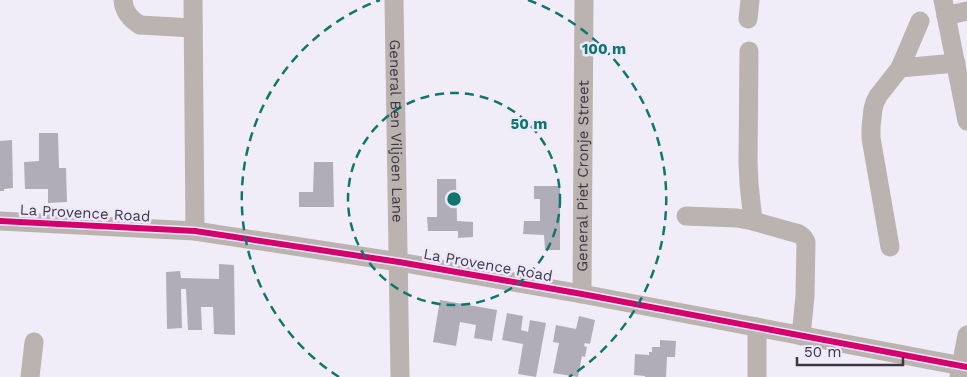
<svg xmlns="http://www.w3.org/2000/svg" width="967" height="377" font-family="'Work Sans',sans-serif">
<rect width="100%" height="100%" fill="#f0edf8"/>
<g fill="#b0adb9">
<polygon points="39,133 58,133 59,168 66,168 67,202 48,203 48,189 25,189 24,162 39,161"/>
<polygon points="12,140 13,188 4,189 4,191 0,191 0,141"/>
<polygon points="314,162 333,162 334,207 299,207 299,192 313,192"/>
<polygon points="437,179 456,179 457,221 473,222 473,237 458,238 458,231 428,231 427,217 437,217"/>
<polygon points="534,186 560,186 560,250 545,250 544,235 523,234 524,221 540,221 540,199 534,199"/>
<polygon points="219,264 234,265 235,335 214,334 213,307 201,307 202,330 188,330 186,289 181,289 182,328 167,329 166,272 180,271 181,278 219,279"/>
<polygon points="440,300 497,310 492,341 474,338 476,325 460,322 456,346 433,342"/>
<polygon points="507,313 523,316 521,330 528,332 530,320 546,323 536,377 518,374 523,344 502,340"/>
<polygon points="579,316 595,320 590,344 585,343 584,346 587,347 585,357 582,356 578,377 553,373 559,343 553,342 556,325 576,329"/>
<polygon points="660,340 676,341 675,357 667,357 666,377 645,377 645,376 634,375 635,354 649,355 649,352 652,352 652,347 660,347"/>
</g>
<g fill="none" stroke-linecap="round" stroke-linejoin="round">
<g stroke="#bab3af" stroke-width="19">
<path d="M123,0C124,12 130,19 140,25L193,28"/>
<polyline points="193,0 195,231"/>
<path id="s1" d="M394,0L400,377"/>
<polyline points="943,0 967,121"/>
<polyline points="946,16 967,11"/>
<polyline points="748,19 750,0"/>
<polyline points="749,51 748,162 749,184 753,221"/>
<polyline points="900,68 956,63"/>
<polyline points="686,216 737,218 753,221 799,234 803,237 806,242 805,296 801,336"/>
<polyline points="0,221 195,231 399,262 582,294 967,367"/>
<polyline points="890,247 871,138 871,127 873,109 875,102 878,96 900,68 920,21"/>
<path id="s2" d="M582,294L584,0"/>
<polyline points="30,377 34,342"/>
<polyline points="757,377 757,327"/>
<polyline points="959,377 967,335"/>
</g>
<g stroke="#eee8fd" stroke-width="9">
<polyline id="cycleway" points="0,221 195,231 399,262 582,294 967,367"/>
</g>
<use href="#cycleway" stroke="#d6006c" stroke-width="6"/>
</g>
<g fill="none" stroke="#0f766e" stroke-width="2.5" stroke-dasharray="9 6">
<circle cx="454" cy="199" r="106"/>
<path d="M339 377A212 212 0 0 1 380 0M528 0A212 212 0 0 1 569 377"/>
</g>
<g text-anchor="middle" stroke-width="5" stroke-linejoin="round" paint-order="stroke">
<g font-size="15" fill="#3b3843" stroke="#eee8fd">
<text dy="5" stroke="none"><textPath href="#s1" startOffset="131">General Ben Viljoen Lane</textPath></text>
<text dy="5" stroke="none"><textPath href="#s2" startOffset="118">General Piet Cronje Street</textPath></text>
<text transform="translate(85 213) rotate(3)" y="5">La Provence Road</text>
<text transform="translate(488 265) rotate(10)" y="5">La Provence Road</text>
</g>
</g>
<circle cx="454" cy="199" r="8" fill="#0f766e" stroke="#eee8fd" stroke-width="2.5"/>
<g font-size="15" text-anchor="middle" font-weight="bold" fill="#0f766e" stroke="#eee8fd" stroke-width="5" stroke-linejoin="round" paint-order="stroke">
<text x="604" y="54">100 m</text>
<text x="529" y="129">50 m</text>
</g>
<path d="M797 357v8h106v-8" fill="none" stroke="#3b3843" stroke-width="2.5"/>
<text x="804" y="357" font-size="15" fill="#3b3843" stroke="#eee8fd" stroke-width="4" paint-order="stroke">50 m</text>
</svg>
